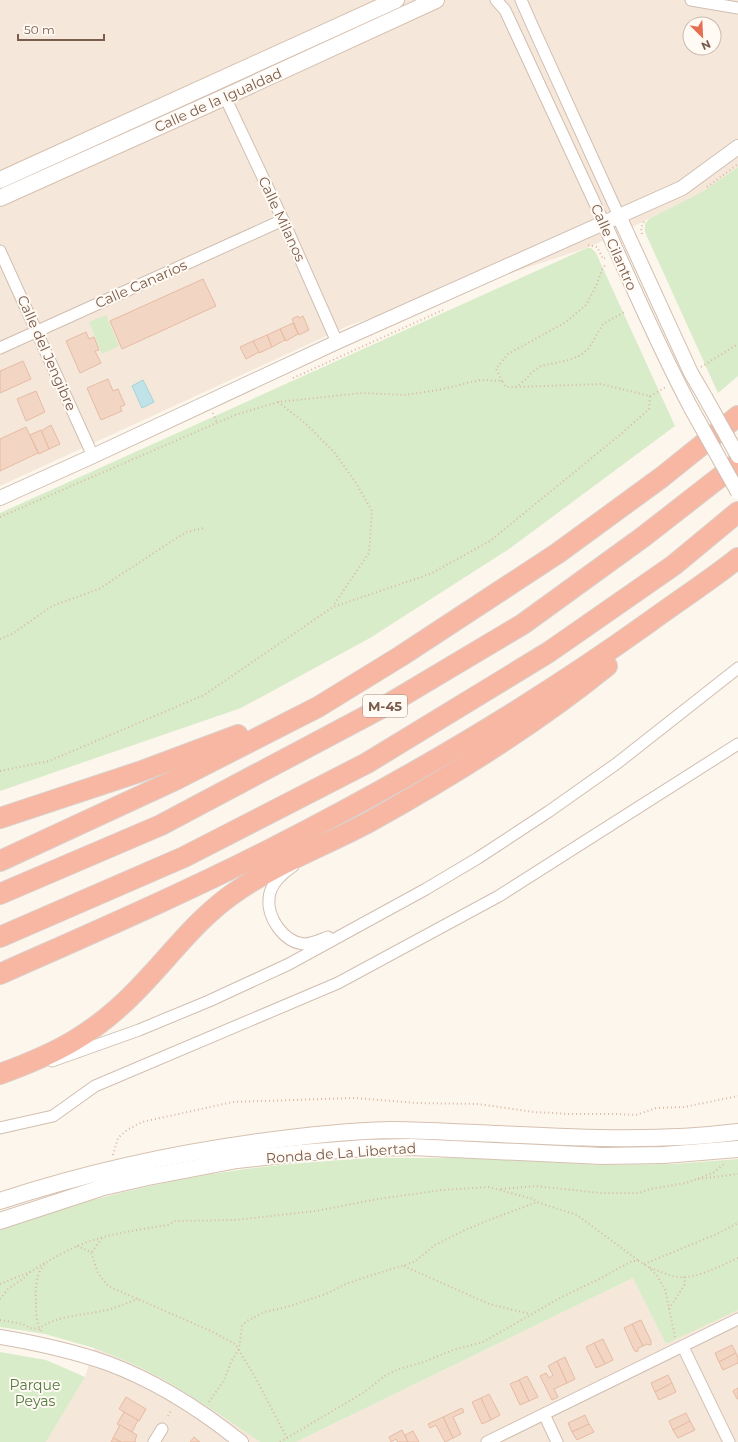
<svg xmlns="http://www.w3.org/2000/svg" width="738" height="1442" font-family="Montserrat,sans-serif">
<rect width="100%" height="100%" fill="#fdf6ec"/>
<g fill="#f5e8da" fill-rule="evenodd">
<path d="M0,0H738V167L705,191L683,203L587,248L350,325L0,486ZM690,24H714V48H690Z"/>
<path d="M633,1278L666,1344L738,1310V1442H296Z"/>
<path d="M94,1348L131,1363L165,1380L216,1412L260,1442H46L85,1377Z"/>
</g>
<g fill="#d8ecc9">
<path d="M738,167V376L718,393L645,232V224L649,219L704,191Z"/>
<path d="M587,248H591L596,253L675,426L509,549L370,638L241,708L0,791V513Z"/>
<path d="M106,315L119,346L102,354L89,322Z"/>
<path d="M369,1158H474L601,1165L674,1164L738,1159V1310L666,1344L633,1278L296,1442H260L216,1412L165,1380L131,1363L94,1348L45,1334L0,1327V1229C77,1202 158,1181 239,1170C282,1164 325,1161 369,1158Z"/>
<path d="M0,1352L46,1360L85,1377L46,1442H0Z"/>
</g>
<path fill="#bfe3e8" stroke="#a5d3da" d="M143,380L154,402L142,408L132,386Z"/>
<g fill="#f3d5c3" stroke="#e6bba3">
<path d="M203,279L216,306L122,349L110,321Z"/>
<path d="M298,316L299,318L303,316L309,330L299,335L292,319Z"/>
<path d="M293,323L298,334L286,341L280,329Z"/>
<path d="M280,329L285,340L272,347L267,335Z"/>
<path d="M86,332L89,339L94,337L99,350L95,351L101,363L80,373L66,341Z"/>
<path d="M267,335L272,347L259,353L253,341Z"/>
<path d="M253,341L259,352L246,359L240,347Z"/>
<path d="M23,361L31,379L0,393V371Z"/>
<path d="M108,379L113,391L118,389L125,405L120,407L122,411L101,420L87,388Z"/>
<path d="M36,391L45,412L26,421L17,399Z"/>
<path d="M51,425L60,444L49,449L41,431Z"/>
<path d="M26,427L38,453L0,471V439Z"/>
<path d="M41,430L49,449L39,454L30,435Z"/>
<path d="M641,1320L651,1341V1345H650L647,1344L643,1346L632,1324Z"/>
<path d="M632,1324L643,1346L638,1348V1351L636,1352L634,1350L624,1328Z"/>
<path d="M603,1339L613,1360L605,1364L594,1343Z"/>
<path d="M594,1343L605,1364L596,1368L586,1347Z"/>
<path d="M732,1345L736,1353L719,1362L715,1353Z"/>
<path d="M736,1353L738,1358V1363L723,1370L719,1362Z"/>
<path d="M565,1357L575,1379L567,1383L557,1361Z"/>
<path d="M557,1361L567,1383L554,1389L558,1397L552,1400L540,1376L546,1373L549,1378L553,1375L548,1366Z"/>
<path d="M668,1375L672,1383L655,1392L651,1383Z"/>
<path d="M527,1376L538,1397L529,1401L519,1380Z"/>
<path d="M519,1380L529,1401L520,1405L510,1384Z"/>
<path d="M672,1383L676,1392L659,1400L655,1392Z"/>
<path d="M738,1388V1399H737L733,1391Z"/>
<path d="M489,1394L500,1415L491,1420L481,1398Z"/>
<path d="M126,1397L146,1409L139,1421L119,1409Z"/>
<path d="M481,1398L491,1420L482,1424L472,1402Z"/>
<path d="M462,1408L464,1412L453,1417L461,1434L453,1438L443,1417Z"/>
<path d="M124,1412L138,1420L132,1432L117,1424Z"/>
<path d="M686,1413L690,1421L673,1430L669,1421Z"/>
<path d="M585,1415L589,1424L572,1432L568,1423Z"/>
<path d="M443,1417L453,1438L445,1442L436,1425L430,1428L428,1424Z"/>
<path d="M690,1421L695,1430L678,1438L673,1430Z"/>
<path d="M589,1424L594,1432L577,1440L572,1432Z"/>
<path d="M120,1425L137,1435L135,1440H136L135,1442H121L113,1438Z"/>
<path d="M402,1430L408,1442H398L396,1439L391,1442L389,1437Z"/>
<path d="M413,1431L419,1442H408L405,1435Z"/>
<path d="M194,1437L200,1442H190Z"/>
<path d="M113,1438L121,1442H111Z"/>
</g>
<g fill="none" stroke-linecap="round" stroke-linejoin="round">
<defs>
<g id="minor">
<path d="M496,0L505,10L604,223"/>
<path d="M521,0L532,25L619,216"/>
<path d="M691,0L738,8"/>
<path d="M225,97L283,220L337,342"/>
<path d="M0,251L93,456"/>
<path d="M0,348L283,220"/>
<path d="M293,866C282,873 270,885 269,898C267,917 283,942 304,944C312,944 320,940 328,937"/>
<path d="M52,1061L139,1030L209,1001L289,964L426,889L478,858L548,812L616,764L738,668"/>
<path d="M0,1128L53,1116L95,1086L338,983L499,896L738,744"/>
<path d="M683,1347L729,1442"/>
<path d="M544,1414L557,1442"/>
<path d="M154,1442L162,1429"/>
<path d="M487,1442L738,1319"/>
</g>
<g id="tertiary">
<path d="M619,216L691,373L705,397"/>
<path d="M604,223C632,285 659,348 691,408"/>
<path d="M0,498L93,456L337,342L682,188L738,147"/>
<path d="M0,1337C36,1343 72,1351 107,1363C156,1381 201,1410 241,1442"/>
</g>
<g id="secondary">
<path d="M0,180L396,0"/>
<path d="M0,198L225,97L436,0"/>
<path d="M0,1201C85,1173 171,1154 259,1142C302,1136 346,1131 390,1130C418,1130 447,1132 476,1133C563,1137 651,1143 738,1132"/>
<path d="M0,1221L104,1187L148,1177L237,1160L301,1153L365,1148L411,1147L602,1156L664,1155L738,1149"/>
</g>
<g id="motorway">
<path d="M0,818L139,772L238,735"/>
<path d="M0,861L175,780L318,707L401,656L558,553L662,477L738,416"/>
<path d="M0,894L161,825L387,705L523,624L643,537L738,463"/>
<path d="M0,937L184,857L367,763L549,652L674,565L738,512"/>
<path d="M0,974C90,934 180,895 267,851C399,784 528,709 648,623C678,601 709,581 738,558"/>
<path d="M0,1074C55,1054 93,1035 135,992C170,957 198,916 240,889C280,862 326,845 369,822C452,776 533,726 607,666"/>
</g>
</defs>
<use href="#minor" stroke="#d1beb0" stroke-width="13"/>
<use href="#tertiary" stroke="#d1beb0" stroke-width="16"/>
<use href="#secondary" stroke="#d6c0b0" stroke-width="18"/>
<use href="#motorway" stroke="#dad1cd" stroke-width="22"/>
<g stroke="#d9b8a5" stroke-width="2" stroke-dasharray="1 3" stroke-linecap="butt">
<path d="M707,187L738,164"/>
<path d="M642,234L641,228L645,219"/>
<path d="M588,245L597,247L603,259L605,258"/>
<path d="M701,367L738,344"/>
<path d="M293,378L443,310"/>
<path d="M502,381L496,369L508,354L566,322L586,305L597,284L603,267L606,265"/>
<path d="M650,396L666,387"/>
<path d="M278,402L305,423L334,452L356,483L372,511L369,553L333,606"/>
<path d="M213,413L217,423"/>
<path d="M0,517L235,415L278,402L362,393L405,395L438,390L480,380L502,381L506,387H516L524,381L531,373L541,366L569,360L581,355L589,348L603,324L626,311"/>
<path d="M0,639L12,634L52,606L99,589L175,539L187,532L204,528"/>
<path d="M0,771L49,761L204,695L333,607L430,574L490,541L621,434L649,409L650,396L601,384L516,387"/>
<path d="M113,1155L118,1138L127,1130L142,1122L233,1102L354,1098L417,1103L478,1104L534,1112L569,1114H616L636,1115L656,1108L684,1107L738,1096"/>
<path d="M698,1179L738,1174"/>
<path d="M501,1189L536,1186L600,1193H639L650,1189L686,1183L713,1173L724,1164"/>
<path d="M77,1246L91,1252L98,1273L108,1286L213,1332L235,1344L254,1375L287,1438"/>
<path d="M92,1252L102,1238"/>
<path d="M644,1264L717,1234L738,1223"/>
<path d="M404,1266L489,1304L530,1314"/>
<path d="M650,1268C658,1270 665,1274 672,1276C695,1281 717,1267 738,1258"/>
<path d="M0,1284L32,1271L46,1262"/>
<path d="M0,1299L8,1289L24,1278L30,1272"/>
<path d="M669,1309L685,1284L684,1277"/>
<path d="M0,1320L23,1324L30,1328L39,1329C53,1316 84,1315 102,1311C114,1309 126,1303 138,1299"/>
<path d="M41,1331C36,1323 36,1311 36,1302C35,1291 36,1275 43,1266C48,1260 56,1257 63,1253C96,1235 131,1231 168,1225L175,1221L236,1220L316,1211L378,1199L442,1190L488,1187L533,1199L537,1202L577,1215L639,1261"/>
<path d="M209,1402L224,1380L231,1362L239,1349L242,1326L247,1321L264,1312L287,1307L326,1294L346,1284L366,1277L414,1262L435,1245L465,1230L489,1220L537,1202"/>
<path d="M168,1416L171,1411"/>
<path d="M280,1442L363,1393L386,1375L399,1369L424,1362L453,1350L483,1342L560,1298L601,1278L632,1261H639L650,1268L657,1276L665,1289L675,1337"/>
</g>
<use href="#minor" stroke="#fff" stroke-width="11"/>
<use href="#tertiary" stroke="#fff" stroke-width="14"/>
<use href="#secondary" stroke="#fff" stroke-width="16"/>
<use href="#motorway" stroke="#f7b7a3" stroke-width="20"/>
<defs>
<g id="tertiary-bridge">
<path d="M705,397L738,456"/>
<path d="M691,408L738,492"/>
</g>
</defs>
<use href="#tertiary-bridge" stroke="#d1beb0" stroke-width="16" stroke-linecap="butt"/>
<use href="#tertiary-bridge" stroke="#fff" stroke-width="14"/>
</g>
<g text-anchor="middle" stroke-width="4" stroke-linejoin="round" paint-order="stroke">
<rect fill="#fffaf3" stroke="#a28b7f" stroke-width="1" x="363" y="695" width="44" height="22" rx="3"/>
<g font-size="13" font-weight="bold" fill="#7a5c4d">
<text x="385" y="711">M-45</text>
</g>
<g font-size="14" fill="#7a5c4d" stroke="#fffaf3">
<text transform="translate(218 100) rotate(-24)" y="5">Calle de la Igualdad</text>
<text transform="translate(282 219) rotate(65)" y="5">Calle Milanos</text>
<text transform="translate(614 247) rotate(66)" y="5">Calle Cilantro</text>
<text transform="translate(141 284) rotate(-24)" y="5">Calle Canarios</text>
<text transform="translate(47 353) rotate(66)" y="5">Calle del Jengibre</text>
<text transform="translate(341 1153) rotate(-4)" y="5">Ronda de La Libertad</text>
</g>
<g font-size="14" fill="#537a41" stroke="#fffaf3">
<text x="35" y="1390">Parque<tspan x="35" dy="16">Peyas</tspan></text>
</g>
</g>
<g transform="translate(702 36) rotate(156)"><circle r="19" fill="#fffaf3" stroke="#cabbb1"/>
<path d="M0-3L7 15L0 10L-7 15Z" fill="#e76f51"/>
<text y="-6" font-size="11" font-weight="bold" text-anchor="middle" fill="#7a5c4d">N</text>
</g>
<path d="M18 34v6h86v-6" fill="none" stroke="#7a5c4d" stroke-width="2"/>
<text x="24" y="34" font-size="12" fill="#7a5c4d" stroke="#fffaf3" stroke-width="3" paint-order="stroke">50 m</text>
</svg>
